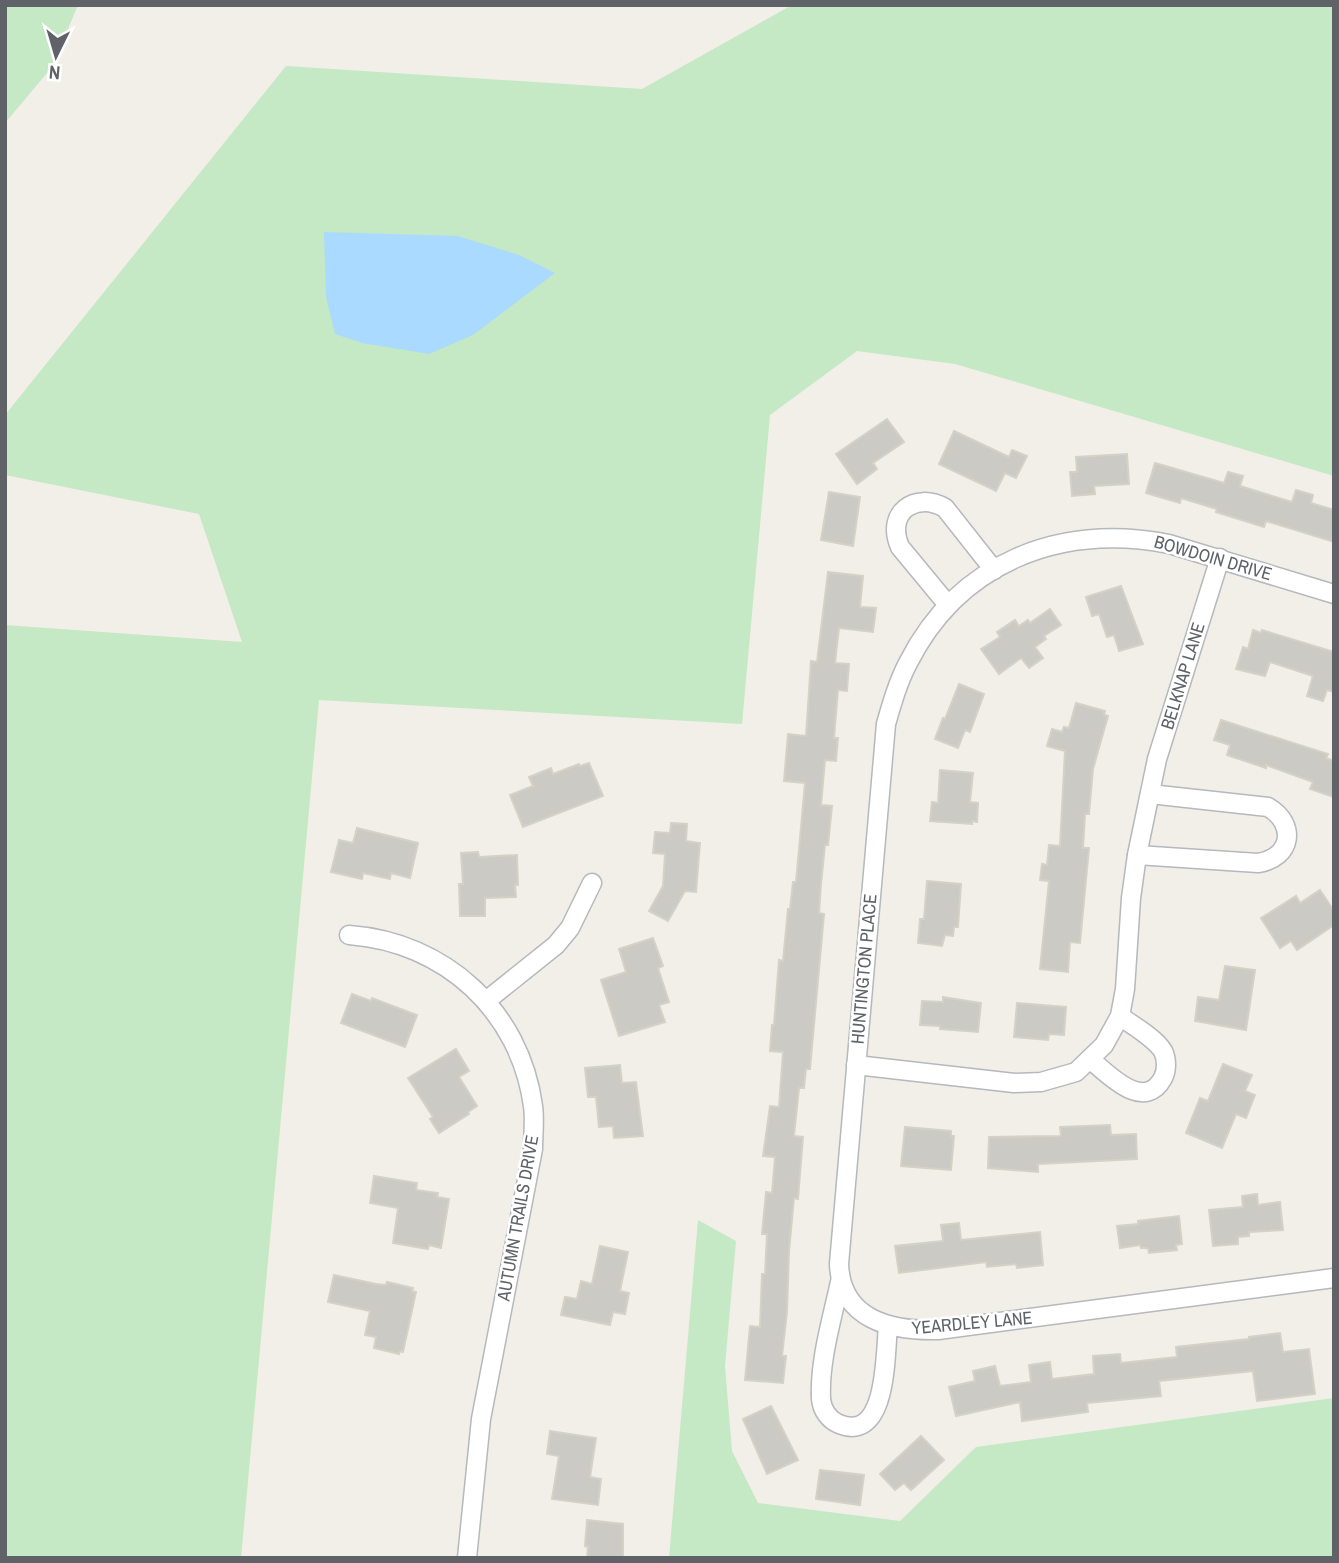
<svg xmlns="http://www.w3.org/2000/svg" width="1339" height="1563" font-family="'Archivo Narrow',sans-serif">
<rect width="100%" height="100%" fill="#f1efe8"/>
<g fill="#c5e8c5">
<path d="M5,5H78L52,67L5,123Z"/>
<path d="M792,5H1334V476L955,364L857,351L770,415L742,724L319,700L241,1558H5V625L242,642L199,514L5,475V415L286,66L642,89Z"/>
<path d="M698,1220L736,1241L725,1366L732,1451L758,1503L900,1521L976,1447L1334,1398V1558H669Z"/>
</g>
<path fill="#aadaff" d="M324,232L458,236L519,255L555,273L473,335L429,354L362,343L335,334L326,297Z"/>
<g fill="#cccac5" stroke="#d6d1c6" stroke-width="2">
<path d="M887,419L904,442L873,463L877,469L857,484L836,454Z"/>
<path d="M954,431L1009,457L1012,450L1027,456L1016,478L1005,473L996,491L939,464Z"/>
<path d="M1127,454L1129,484L1094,486L1095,494L1072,496L1070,472H1077L1076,457Z"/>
<path d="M1155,463L1224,483L1228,472L1243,476L1240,486L1292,502L1296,490L1313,495L1311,503L1334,510V542L1266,521L1264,527L1216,512L1217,509L1181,498L1180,503L1146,493Z"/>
<path d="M829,492L860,497L853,546L821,540Z"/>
<path d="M828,572L863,576L860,607L876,608L873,632L839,628L835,663L849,664L847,691L838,690L834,738H838L836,761L825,760L821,805L832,806L828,845H825L821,884L819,913L824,914L810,1069H806L804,1088H799L794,1136L803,1137L798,1199L794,1198L789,1251L787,1312L782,1356H786L783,1383L745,1380L750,1326L760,1327L762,1274H765L767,1234H762L766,1192L772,1193L775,1157L763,1156L770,1106L779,1107L783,1052L770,1051L772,1025H774L779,960L783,961L788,909H790L793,882H796L805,783L784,781L788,734L806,736L811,661L817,662Z"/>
<path d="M1121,586L1143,644L1119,651L1114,635L1107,637L1099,614L1092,616L1086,597Z"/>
<path d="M1050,609L1061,625L1044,636L1046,639L1035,647L1043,658L1029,668L1021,658L999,674L981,649L1000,637L997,632L1015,620L1019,626L1028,620L1030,623Z"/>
<path d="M1253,630L1261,633L1262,630L1334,652V692L1327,690L1323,701L1307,696L1313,676L1270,662L1265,676L1236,669L1243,647L1248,649Z"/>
<path d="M959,684L984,694L970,732L965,730L958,748L935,739L943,718L945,719Z"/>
<path d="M1076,703L1105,711L1104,715L1108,716L1093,769L1089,814H1085L1083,848H1089L1080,943L1070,942L1068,972L1040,969L1049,881L1040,880L1042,864L1047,865L1049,845L1060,846L1065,751L1047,746L1052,729L1062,732L1064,727L1069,728Z"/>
<path d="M1221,720L1328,754L1326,758L1334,761V797L1310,789L1313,782L1266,765V768L1227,755L1230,745L1214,740Z"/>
<path d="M589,763L603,796L523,827L510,795L533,786L529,777L551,768L553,774L579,764L580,766Z"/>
<path d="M940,770L973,773L970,802L978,803L977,822L972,821V824L930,821L932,802L938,803Z"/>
<path d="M671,823L687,824L686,841L700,843L696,892L685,891L668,921L649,911L663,886L665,854L653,853L655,832L670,833Z"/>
<path d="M357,828L418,843L410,878L391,873L390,879L363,873L362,879L331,872L339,840L353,843Z"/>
<path d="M478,852L479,857L517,855L518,885H515L516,897L485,898V916H460L459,884H463L461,853Z"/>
<path d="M927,881L961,884L958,927H954L953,936L945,935L942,946L918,943L920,919H924Z"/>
<path d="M1320,890L1334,911V925L1297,950L1291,941L1280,948L1261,918L1296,896L1300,903Z"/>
<path d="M653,938L663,966L658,968L669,1002L659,1005L665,1022L619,1036L601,980L626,972L619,949Z"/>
<path d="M1225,966L1255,970L1246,1030L1195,1021L1198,997L1219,1000Z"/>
<path d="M352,994L371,1001L372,998L417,1015L405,1047L341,1023Z"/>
<path d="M943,997L981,1003L978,1032L940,1029V1026L920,1025L922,1001L943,1002Z"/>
<path d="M1017,1003L1066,1007L1064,1035L1049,1034L1048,1040L1014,1037Z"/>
<path d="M456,1049L469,1071L459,1077L477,1106L468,1112L469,1114L439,1133L430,1119L433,1117L408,1078Z"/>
<path d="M1223,1064L1252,1075L1245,1091L1255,1095L1246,1118L1236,1114L1222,1148L1186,1133L1200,1098L1208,1101Z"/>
<path d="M620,1065L622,1083L636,1082L643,1136L614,1138L613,1126L599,1127L596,1097H588L585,1068Z"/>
<path d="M1110,1125L1111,1135L1136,1134L1137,1159L1038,1164V1172L988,1168L989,1137L1061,1136L1060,1127Z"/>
<path d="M905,1127L951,1131V1136H954L951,1170L901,1166Z"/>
<path d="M374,1176L417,1183L416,1190L438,1193L437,1197L449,1199L441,1248L429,1245L428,1249L393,1243L398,1208L370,1203Z"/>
<path d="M1257,1194L1258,1205L1280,1202L1283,1230L1249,1232V1236L1238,1237V1244L1213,1246L1209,1210L1243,1207L1242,1196Z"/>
<path d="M1179,1216L1182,1244L1176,1245L1177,1250L1149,1253L1148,1248H1141L1140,1245L1120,1248L1117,1226L1138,1224V1221Z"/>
<path d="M959,1223L961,1240L1040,1232L1043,1265L1017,1268L1016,1264L987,1267L986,1262L899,1273L895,1246L943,1241L941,1225Z"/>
<path d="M600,1246L628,1252L620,1291L629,1293L625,1314L613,1312L610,1325L561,1315L565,1297L577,1299L581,1281L592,1284Z"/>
<path d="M334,1275L376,1284L386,1285L387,1282L413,1288L412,1291L416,1292L403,1352L400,1351L399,1354L374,1348L376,1337L365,1335L370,1311L328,1302Z"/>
<path d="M1280,1333L1283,1352L1309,1349L1315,1394L1257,1401L1253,1371L1159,1381L1161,1396L1087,1403L1088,1412L1022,1421L1020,1402L956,1416L949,1387L975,1381L973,1371L995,1366L1000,1386L1031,1382L1029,1365L1050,1362L1052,1379L1094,1374L1093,1356L1120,1354L1121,1363L1177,1357L1176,1347L1249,1339V1337Z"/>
<path d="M771,1406L798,1460L767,1474L743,1419Z"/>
<path d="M550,1431L596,1438L590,1477L601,1479L598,1505L552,1499L559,1456L547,1454Z"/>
<path d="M921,1436L944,1460L911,1490L904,1483L895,1490L880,1474Z"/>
<path d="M820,1470L864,1475L860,1505L816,1499Z"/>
<path d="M587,1520L623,1524V1558H587L588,1547L585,1546Z"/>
</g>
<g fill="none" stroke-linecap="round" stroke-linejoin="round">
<defs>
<g id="street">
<path d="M1334,594L1169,544C1060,523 959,562 908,663C898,682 892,703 886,724L839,1264C841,1320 891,1331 938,1330L1334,1278"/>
<path d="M948,605L900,547C885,513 915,491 945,508L994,570"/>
<path d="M1137,855L1258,863C1292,858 1297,824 1268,807L1150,794"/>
<path d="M349,935C445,942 520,1011 533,1106C535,1120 533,1135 533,1149L481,1419L467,1558"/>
<path d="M486,1001L556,945L570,928L592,883"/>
<path d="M1091,1060C1108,1074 1144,1113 1163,1078C1167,1070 1167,1059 1163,1051C1154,1037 1133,1026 1120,1016"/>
<path d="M856,1065L1014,1083L1041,1082L1076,1072L1104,1045L1120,1016L1125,989L1131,898L1137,855L1157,759L1220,558"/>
<path d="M840,1282C832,1319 819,1362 821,1399C822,1410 829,1420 839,1424C888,1444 885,1353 888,1326"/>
</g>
</defs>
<use href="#street" stroke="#b5b8bc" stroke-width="21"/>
<use href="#street" stroke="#fff" stroke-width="18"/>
</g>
<g text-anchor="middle" stroke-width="5" stroke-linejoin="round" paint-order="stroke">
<g font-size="18" fill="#5f6368" stroke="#fff">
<text transform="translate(1213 558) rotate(16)" y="6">BOWDOIN DRIVE</text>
<text transform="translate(1183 676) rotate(-73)" y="6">BELKNAP LANE</text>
<text transform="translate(864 969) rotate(-85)" y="6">HUNTINGTON PLACE</text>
<text transform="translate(518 1218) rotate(-80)" y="6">AUTUMN TRAILS DRIVE</text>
<text transform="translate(972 1323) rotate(-5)" y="6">YEARDLEY LANE</text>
</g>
</g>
<rect width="1339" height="1563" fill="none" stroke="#5f6368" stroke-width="14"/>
<g transform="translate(56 56) rotate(185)" stroke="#ffffff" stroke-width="5" paint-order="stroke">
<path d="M0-5L12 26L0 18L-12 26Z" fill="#5f6368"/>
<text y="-10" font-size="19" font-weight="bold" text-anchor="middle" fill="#5f6368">N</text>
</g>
</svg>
